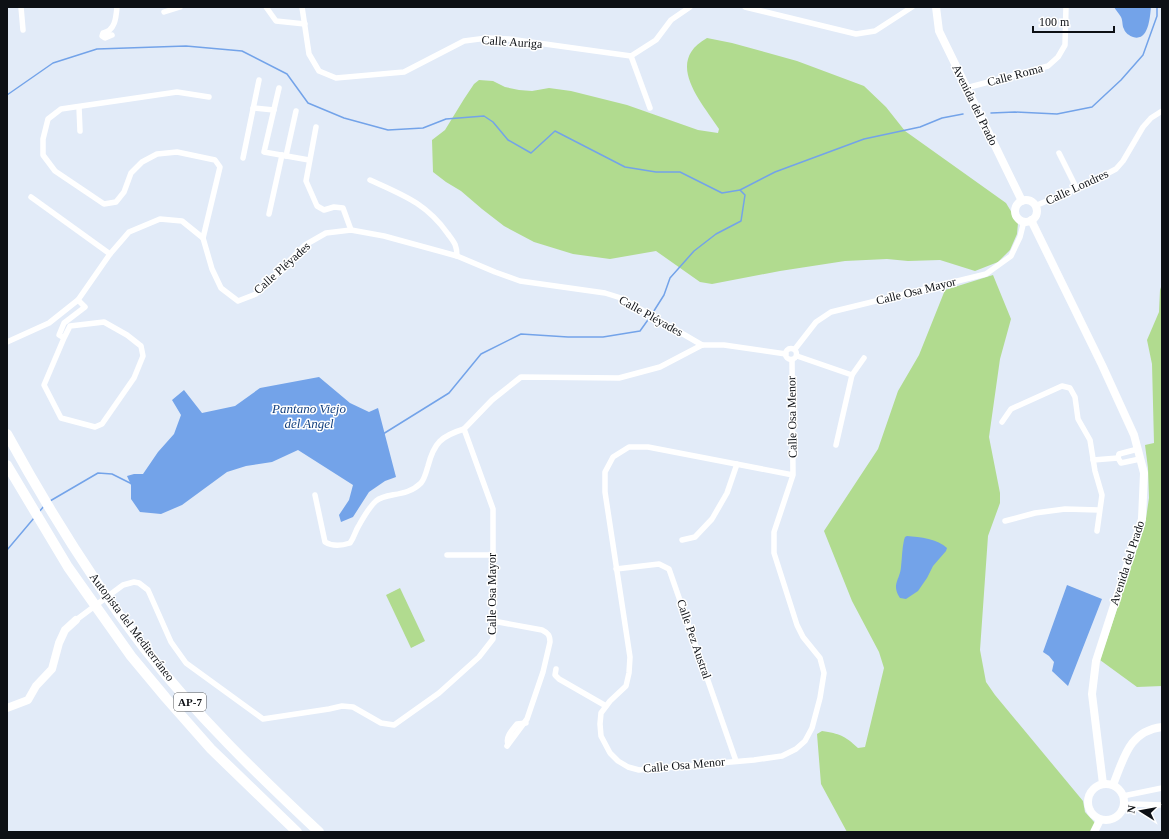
<svg xmlns="http://www.w3.org/2000/svg" width="1169" height="839" font-family="'Times New Roman',serif">
<rect width="100%" height="100%" fill="#e2ebf8"/>
<g fill="#b1db8f">
<path d="M707,38L732,43L797,61L864,86L886,107L905,131L1006,203L1018,223L1017,234L1010,250L998,262L975,271L940,260L908,261L887,259L845,261L780,271L712,284L700,282L656,251L610,259L573,254L534,242L504,226L482,209L461,191L446,182L433,172L432,140L445,130L464,99L474,84L479,80L493,81L505,87L519,90L532,91L549,88L571,91L627,105L698,130L718,133L719,129C701,101 664,62 707,38Z"/>
<path d="M993,275L1011,319L1000,359L989,437L1000,493V503L988,536L980,650L986,682L995,695L1083,801L1085,812L1095,823L1091,832H847L821,784L817,734L822,731C840,734 844,735 858,748L865,747L884,668L879,652L852,601L824,531L878,449L898,391L919,355L945,290Z"/>
<path d="M1162,284V686L1137,687L1100,660L1145,525L1149,498L1148,468L1145,445L1154,443L1152,364L1147,340L1159,312L1160,290Z"/>
<path d="M400,588L425,641L411,648L386,595Z"/>
</g>
<g fill="#73a3e9">
<path d="M1114,7H1151C1150,16 1149,42 1133,37C1130,36 1125,33 1124,29C1122,26 1123,21 1121,17C1119,14 1116,10 1114,7Z"/>
<path d="M319,377L350,403L369,412L378,408L396,477L385,481L369,492L353,517L341,522L339,515L349,500L353,485L298,450L272,462L246,466L227,472L182,505L161,514L140,512L131,499V485L127,476L134,474H143L158,452L174,434L181,415L172,400L184,390L202,413L235,406L260,388Z"/>
<path d="M907,536C920,537 938,539 947,548L946,551L933,566L927,578L918,591L906,599L900,598C891,584 900,580 901,567C902,558 902,549 904,540L905,537Z"/>
<path d="M1067,585L1102,599L1068,686L1052,671L1054,662L1049,656L1043,652Z"/>
</g>
<g fill="none" stroke-linecap="round" stroke-linejoin="round">
<g stroke="#73a3e9" stroke-width="1.5">
<path d="M7,95L53,63L97,49L186,46L242,51L287,74L308,103L344,118L388,130L423,128L446,119L484,116L493,122L508,140L531,153L555,131L625,167L656,172H680L722,193L740,190L775,172L864,139L920,127L942,118L963,114"/>
<path d="M991,113L1015,112L1057,114L1092,107L1121,80L1143,55L1157,16V7"/>
<path d="M652,314L664,295L670,278L694,251L716,234L741,221L745,195L740,190"/>
<path d="M383,434L449,393L481,354L521,334L568,337H603L640,331L650,317"/>
<path d="M50,501L98,473L112,474L132,484"/>
<path d="M39,512L44,506"/>
<path d="M7,550L34,518"/>
</g>
<g stroke="#fff" stroke-width="5.5">
<path d="M21,7L23,30"/>
<path d="M266,7L276,21L305,24"/>
<path d="M302,7L309,54L319,71L336,78L404,72L464,41L487,38L509,39L631,56L656,40L671,20L690,7"/>
<path d="M745,7L856,34L875,31L912,7"/>
<path d="M164,12L180,7"/>
<path d="M112,35L105,38L102,36L103,33C115,31 116,18 117,7"/>
<path d="M631,56L650,108"/>
<path d="M279,88L264,152L309,160"/>
<path d="M966,88L1048,66L1058,57L1065,45L1066,7"/>
<path d="M79,107L80,131"/>
<path d="M253,108L274,110"/>
<path d="M316,127L306,181L317,206L324,210L334,207L343,208L351,230"/>
<path d="M1059,153L1076,187"/>
<path d="M286,156L296,111"/>
<path d="M243,158L259,80"/>
<path d="M370,180C403,195 426,203 448,234C454,242 457,245 457,256"/>
<path d="M31,197L110,254"/>
<path d="M1035,206L1095,180L1116,169L1123,161L1143,127L1151,118L1162,111"/>
<path d="M269,214L282,155"/>
<path d="M203,238L220,167L215,160L177,152L157,154L142,162L131,173L124,192L116,202L104,204L55,171L43,155V139L48,119L61,109L177,92L209,97"/>
<path d="M64,338L70,326L104,322L127,335L141,346L143,356L134,378L102,424L95,427L61,418L44,385L64,338L59,335L64,323L85,307L78,300"/>
<path d="M7,342L49,323L78,300L110,254L129,232L160,219L182,221L203,238L212,269L221,288L238,301L256,294L305,245L326,233L351,230L384,236L457,256L495,272L520,281L605,293L621,298L702,345"/>
<circle cx="791" cy="354" r="5.5"/>
<path d="M795,349L816,322L831,312L986,274L1011,256L1020,237L1024,221"/>
<path d="M797,356L852,375"/>
<path d="M792,360L793,475L774,532V553L797,625L803,637L820,658L824,673L820,698L812,728L805,741L796,749L782,756L754,760L696,765L639,770L628,767L618,761L610,753L601,736L600,724L601,713L610,701L626,686L629,673L630,657L605,492V472L613,457L629,447H648L793,475"/>
<path d="M1002,422L1011,409L1062,386L1070,388L1075,397L1078,419L1090,440L1095,471L1102,495L1097,531"/>
<path d="M836,445L852,375L864,358"/>
<path d="M1138,449L1119,454L1118,458L1121,463L1140,459"/>
<path d="M1093,460L1118,458"/>
<path d="M315,495L325,542C333,547 341,546 350,543C354,538 355,532 358,527C363,518 369,507 376,501C386,492 406,498 421,483C425,478 426,472 428,466C434,443 441,436 464,429"/>
<path d="M1005,521L1035,513L1065,509L1099,510"/>
<path d="M682,540L695,537L712,519L727,493L737,464"/>
<path d="M447,555H492"/>
<path d="M616,569L659,564L669,569L736,761"/>
<path d="M76,620L123,585L134,582L139,583L148,590L171,642L186,663L263,719L329,709L342,706L353,707L381,723L394,725L439,693L479,657L493,639V509L464,429L492,400L521,377L619,378L660,367L702,345H724L786,354"/>
<path d="M493,621L542,630C548,633 550,635 550,642L543,672L527,719L507,746"/>
<path d="M556,669L555,675L559,679L606,706"/>
<path d="M508,744C505,737 513,729 517,724L526,723"/>
<path d="M1123,796L1162,788"/>
<path d="M1124,805L1133,804L1162,805"/>
</g>
<g stroke="#fff" stroke-width="8">
<path d="M936,7L939,31L1022,201"/>
<circle cx="1026" cy="211" r="11"/>
<path d="M1031,220L1102,365L1134,435L1144,473L1142,519L1096,661L1092,694L1103,784"/>
<path d="M7,708L28,700L36,686L52,669L59,643L65,630L76,620"/>
<circle cx="1106" cy="802" r="18"/>
<path d="M1113,785C1124,758 1129,731 1162,727"/>
<path d="M1094,832L1100,820"/>
</g>
<g stroke="#fff" stroke-width="10">
<path d="M7,434C48,509 92,580 144,648C196,715 257,774 319,832"/>
<path d="M7,465L68,567L131,656L166,698L211,749L297,832"/>
</g>
</g>
<g text-anchor="middle" stroke-width="3" stroke-linejoin="round" paint-order="stroke">
<rect fill="#fff" stroke="#56585b" stroke-width="1" x="174" y="693" width="32" height="18" rx="3"/>
<g font-size="11" font-weight="bold" fill="#0d1015">
<text x="190" y="706">AP-7</text>
</g>
<g font-size="12" fill="#0d1015" stroke="#fff">
<text transform="translate(512 42) rotate(4)" y="4">Calle Auriga</text>
<text transform="translate(1015 75) rotate(-15)" y="4">Calle Roma</text>
<text transform="translate(975 105) rotate(64)" y="4">Avenida del Prado</text>
<text transform="translate(1077 187) rotate(-25)" y="4">Calle Londres</text>
<text transform="translate(282 268) rotate(-42)" y="4">Calle Pléyades</text>
<text transform="translate(916 291) rotate(-14)" y="4">Calle Osa Mayor</text>
<text transform="translate(651 316) rotate(29)" y="4">Calle Pléyades</text>
<text transform="translate(792 417) rotate(-91)" y="4">Calle Osa Menor</text>
<text transform="translate(1127 563) rotate(-72)" y="4">Avenida del Prado</text>
<text transform="translate(492 594) rotate(-90)" y="4">Calle Osa Mayor</text>
<text transform="translate(132 627) rotate(53)" y="4">Autopista del Mediterráneo</text>
<text transform="translate(694 639) rotate(71)" y="4">Calle Pez Austral</text>
<text transform="translate(684 765) rotate(-5)" y="4">Calle Osa Menor</text>
</g>
<g font-size="13" font-style="italic" fill="#13407f" stroke="#fff">
<text x="309" y="413">Pantano Viejo<tspan x="309" dy="15">del Angel</tspan></text>
</g>
</g>
<rect width="1169" height="839" fill="none" stroke="#0d1015" stroke-width="16"/>
<g transform="translate(1141 811) rotate(281)" stroke="#ffffff" stroke-width="3" paint-order="stroke">
<path d="M0-3L7 15L0 10L-7 15Z" fill="#0d1015"/>
<text y="-6" font-size="11" font-weight="bold" text-anchor="middle" fill="#0d1015">N</text>
</g>
<path d="M1033 26v6h81v-6" fill="none" stroke="#0d1015" stroke-width="2"/>
<text x="1039" y="26" font-size="12" fill="#0d1015" stroke="#ffffff" stroke-width="3" paint-order="stroke">100 m</text>
</svg>
